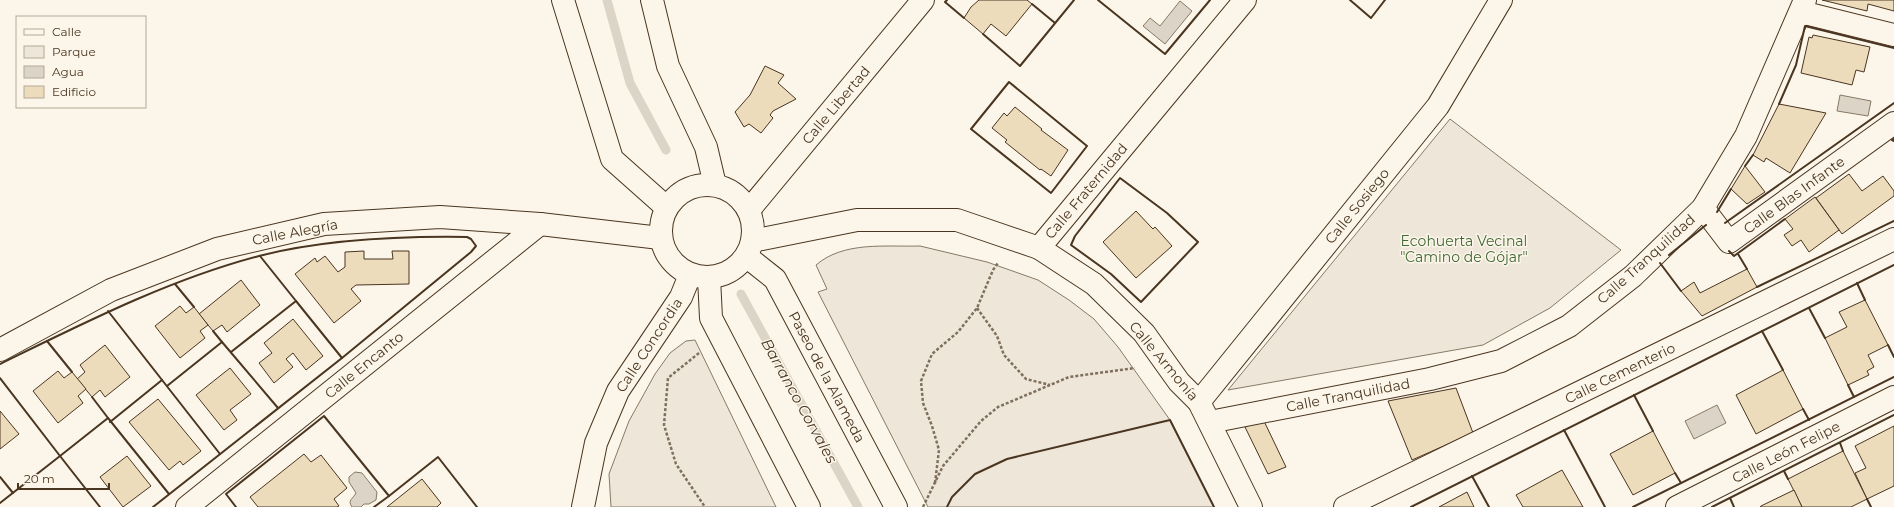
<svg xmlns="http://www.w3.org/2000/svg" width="1894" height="507" font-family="Montserrat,sans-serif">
<rect width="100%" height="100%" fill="#fbf6e9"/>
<g fill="#ede6d9" stroke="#887966">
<path d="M1450,119L1621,250L1550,308L1483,345L1228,390Z"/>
<path d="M920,246L987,262L1038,280L1069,300L1094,319L1118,347L1170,420L1214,507H928L818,292L827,289L816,265C844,241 885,247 920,246Z"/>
<path d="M695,340L776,507H611L609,474L629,421L655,374L670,353L686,341Z"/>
</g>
<g fill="#dcd4c6" stroke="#887966">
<path d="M1180,1L1192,11L1165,44L1143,26L1150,18L1160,26Z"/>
<path d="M1840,95L1871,101L1868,116L1837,111Z"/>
<path d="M1717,405L1726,423L1694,439L1685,421Z"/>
<path d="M355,472L362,473L377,492L376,500L369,504H364L361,507H352C347,500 353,499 356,493L349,482V477Z"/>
</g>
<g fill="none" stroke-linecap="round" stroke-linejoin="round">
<g stroke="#dcd4c6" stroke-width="9">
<path d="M607,0L630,83L666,150"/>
<path d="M741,294L858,507"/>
</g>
</g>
<g fill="#ecdcbc" stroke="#4a3520">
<path d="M979,0H1027L1032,4L1006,36L991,24L983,34L964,18L971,7Z"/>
<path d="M1822,0H1894V11L1868,4L1867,11Z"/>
<path d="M1813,35L1870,47L1864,72L1856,70L1852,85L1801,73L1809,37L1812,38Z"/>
<path d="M765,66L784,75L778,83L796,99L773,111L770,115L773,118L761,133L749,124L744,127L735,112L750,95Z"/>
<path d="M1779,104L1826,113L1790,173L1766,158L1764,162L1753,155Z"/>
<path d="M1015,107L1042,129L1041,130L1068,150L1051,176L1041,169L1040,170L1005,142L1007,140L992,128L1004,113L1007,116Z"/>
<path d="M1745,166L1765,192L1747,204L1731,189Z"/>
<path d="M1849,174L1862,191L1883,176L1894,191V196L1842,234L1816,198Z"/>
<path d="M1815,197L1839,230L1809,252L1801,240L1792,246L1784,235L1793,229L1785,219Z"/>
<path d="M1136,211L1151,227L1153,229L1155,227L1172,246L1136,278L1103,242Z"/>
<path d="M364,251V259H393L392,251H409V284L356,285L351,289L361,301L334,323L295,274L315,258L317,262L325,256L338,272L345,267V252Z"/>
<path d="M1747,269L1757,287L1702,316L1681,291L1694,282L1700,293Z"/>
<path d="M241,280L260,305L227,332L222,325L213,331L199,314Z"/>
<path d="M1865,300L1888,345L1868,355L1874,367L1867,371L1869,375L1848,385L1825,338L1847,327L1839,312Z"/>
<path d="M180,306L186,313L194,307L208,325L200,331L205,338L180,358L155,326Z"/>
<path d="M293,319L323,356L306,370L293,353L286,359L293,367L274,383L259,363L272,353L264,343Z"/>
<path d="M105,345L130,377L105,397L100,390L92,397L77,379L85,372L80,365Z"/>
<path d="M230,368L251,394L230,410L237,420L224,430L196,395Z"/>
<path d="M1783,370L1803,409L1756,434L1736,395Z"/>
<path d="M58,371L64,378L72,372L86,389L78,396L83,403L58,423L33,391Z"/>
<path d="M1456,388L1473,433L1412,460L1388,401Z"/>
<path d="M158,399L201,451L183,465L180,461L169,470L129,422Z"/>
<path d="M0,411L19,434L0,449Z"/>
<path d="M1263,419L1286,467L1268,474L1245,427Z"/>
<path d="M1894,426V486L1867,499L1855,473L1866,468L1855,446Z"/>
<path d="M1653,431L1675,473L1633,495L1610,454Z"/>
<path d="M1843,451L1867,499L1851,507H1802L1788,479Z"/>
<path d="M304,454L311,462L321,455L347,488L334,499L339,506L337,507H258L250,497Z"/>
<path d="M127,456L151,486L123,507L100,477Z"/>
<path d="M1562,470L1583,507H1523L1516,495Z"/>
<path d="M422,479L441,503L437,507H387Z"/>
<path d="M1794,490L1802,507H1760L1761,506Z"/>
<path d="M1467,492L1474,507H1439Z"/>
</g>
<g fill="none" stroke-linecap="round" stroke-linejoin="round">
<defs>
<g id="minor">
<path d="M563,0L612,159L666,207"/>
<path d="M652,0L668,66L706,147L715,185"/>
<path d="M1801,12L1894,35"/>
<circle cx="707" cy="231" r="46"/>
<path d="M1703,208L1729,242L1894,123"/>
<path d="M749,210L923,0"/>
<path d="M752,241L857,220H957L1039,248L1094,284L1144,333L1179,382L1199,402L1251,507"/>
<path d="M1039,248L1245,0"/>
<path d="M746,256L775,279L896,507"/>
<path d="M709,278L711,318L809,507"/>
<path d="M0,350L111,290L217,249L324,224L440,217L540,224L660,238"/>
<path d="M1199,402L1438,106L1501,0"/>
<path d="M1210,422L1430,379L1501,361L1569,326L1633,276L1703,208L1746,136L1805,0"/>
<path d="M187,507L540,224"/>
<path d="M583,507L596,443L618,391L681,297L690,275"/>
<path d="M1345,507L1894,239"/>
<path d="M1677,507L1894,397"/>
</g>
</defs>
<use href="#minor" stroke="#4a3520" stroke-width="24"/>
<g stroke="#7f6f5c" stroke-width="2.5" stroke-dasharray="3 2" stroke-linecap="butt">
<path d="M977,308L997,336L1004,355L1026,379L1050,385"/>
<path d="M699,353L668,378L664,425L676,464L705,507"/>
<path d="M935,483L939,450L932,426L923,403L921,381L932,354L958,332L977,308L993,270L998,263"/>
<path d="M923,507L943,466L981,421L998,407L1069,377L1135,368"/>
</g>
<use href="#minor" stroke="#fbf6e9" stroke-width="22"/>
<g stroke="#4a3520" stroke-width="2">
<path d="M947,0L945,2L964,18"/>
<path d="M1098,0L1165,54L1210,0"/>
<path d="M1350,0L1371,18L1385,0"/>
<path d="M1032,4L1055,23"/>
<path d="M983,34L1020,66L1074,0"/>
<path d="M1009,82L1087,146L1051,193L971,129Z"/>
<path d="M1779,104L1796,65L1805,26L1894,48"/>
<path d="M1894,139L1892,140L1894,141"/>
<path d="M1745,166L1753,155"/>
<path d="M1120,178L1167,213L1198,242L1141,302L1111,274L1071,245L1075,236Z"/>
<path d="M1717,212L1731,189"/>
<path d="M1725,223L1894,103"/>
<path d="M1729,251L1734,256L1785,219"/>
<path d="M1738,254L1747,269"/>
<path d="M1669,255L1706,225"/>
<path d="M1660,263L1681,291"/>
<path d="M1857,283L1865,300"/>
<path d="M175,284L194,307"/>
<path d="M1757,287L1894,221"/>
<path d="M296,301L342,358"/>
<path d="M1809,308L1825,338"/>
<path d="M108,311L220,454"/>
<path d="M213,331L222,342"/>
<path d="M1762,331L1783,370"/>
<path d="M47,341L72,372"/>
<path d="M1888,345L1894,357"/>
<path d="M231,352L296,301L260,256"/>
<path d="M0,364C84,323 168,280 259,256C326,239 398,236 467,237L471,239L476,246L471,252L342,358L153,507"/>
<path d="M0,378L60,456L108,418L169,494"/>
<path d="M1848,385L1854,397"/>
<path d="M167,386L222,342L278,408"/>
<path d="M1634,395L1653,431"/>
<path d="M92,397L108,418"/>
<path d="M1803,409L1809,420"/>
<path d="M110,422L162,380"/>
<path d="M1564,430L1605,507"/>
<path d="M1840,443L1843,451"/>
<path d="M1784,471L1788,479"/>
<path d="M1675,473L1681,483"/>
<path d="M1472,476L1489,507"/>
<path d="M0,477L13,493"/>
<path d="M389,496L438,457L477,507"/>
<path d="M1730,498L1734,507"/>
<path d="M1867,499L1871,507"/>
<path d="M0,503L60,456L100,507"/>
<path d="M236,507L226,494L324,416L389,496L374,507"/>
<path d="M947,507L952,497L975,474L1007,459L1170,420L1214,507"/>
<path d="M1411,507L1894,265"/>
<path d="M1633,507L1894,377"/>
<path d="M1712,507L1894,415"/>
</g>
</g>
<g text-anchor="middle" stroke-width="3" stroke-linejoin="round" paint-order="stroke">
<g font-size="14" fill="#4a3520" stroke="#fbf6e9">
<text transform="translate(836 105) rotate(-50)" y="5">Calle Libertad</text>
<text transform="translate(1086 191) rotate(-50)" y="5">Calle Fraternidad</text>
<text transform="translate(1794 195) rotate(-36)" y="5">Calle Blas Infante</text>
<text transform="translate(1357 206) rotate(-51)" y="5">Calle Sosiego</text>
<text transform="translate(295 232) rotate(-11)" y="5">Calle Alegría</text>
<text transform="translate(1646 259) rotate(-42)" y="5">Calle Tranquilidad</text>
<text transform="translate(649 345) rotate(-57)" y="5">Calle Concordia</text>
<text transform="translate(1164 361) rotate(50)" y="5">Calle Armonía</text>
<text transform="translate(364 365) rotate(-39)" y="5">Calle Encanto</text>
<text transform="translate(1620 373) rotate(-26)" y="5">Calle Cementerio</text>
<text transform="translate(827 377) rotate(62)" y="5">Paseo de la Alameda</text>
<text transform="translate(1348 395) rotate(-11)" y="5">Calle Tranquilidad</text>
<text transform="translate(1786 452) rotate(-27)" y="5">Calle León Felipe</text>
</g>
<g font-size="14" fill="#436837" stroke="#fbf6e9">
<text x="1464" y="246">Ecohuerta Vecinal<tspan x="1464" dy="16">"Camino de Gójar"</tspan></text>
</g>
<g font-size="15" font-style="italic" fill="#4a3520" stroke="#fbf6e9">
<text transform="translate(799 401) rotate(61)" y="5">Barranco Corvales</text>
</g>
</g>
<rect x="16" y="16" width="130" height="92" fill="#fbf6e9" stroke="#b4a999"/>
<rect x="24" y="29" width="20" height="6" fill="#fbf6e9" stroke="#b4a999"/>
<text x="52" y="36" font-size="12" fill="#4a3520">Calle</text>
<rect x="24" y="46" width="20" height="12" fill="#ede6d9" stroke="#b4a999"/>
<text x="52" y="56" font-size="12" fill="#4a3520">Parque</text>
<rect x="24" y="66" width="20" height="12" fill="#dcd4c6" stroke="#b4a999"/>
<text x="52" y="76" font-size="12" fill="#4a3520">Agua</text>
<rect x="24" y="86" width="20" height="12" fill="#ecdcbc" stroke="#b4a999"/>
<text x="52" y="96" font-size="12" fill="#4a3520">Edificio</text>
<path d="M18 483v6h91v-6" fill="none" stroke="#4a3520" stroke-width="2"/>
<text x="24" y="483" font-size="12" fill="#4a3520" stroke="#fbf6e9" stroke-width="3" paint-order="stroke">20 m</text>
</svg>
